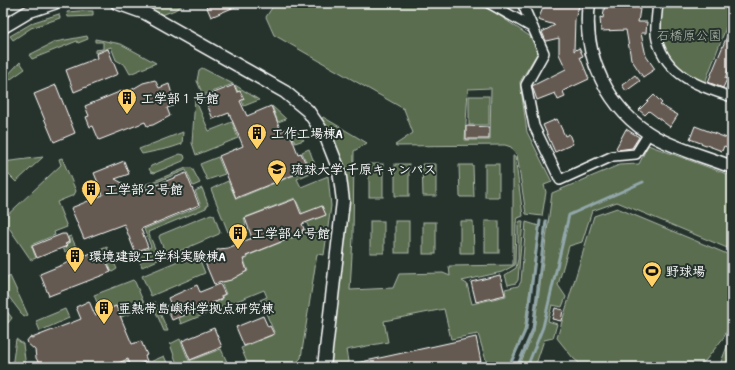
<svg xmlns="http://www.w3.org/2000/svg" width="735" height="370" font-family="'Patrick Hand','Klee One',sans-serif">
<rect width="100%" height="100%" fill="#26332d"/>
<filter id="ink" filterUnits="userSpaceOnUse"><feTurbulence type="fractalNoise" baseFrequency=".025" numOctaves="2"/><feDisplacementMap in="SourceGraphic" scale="8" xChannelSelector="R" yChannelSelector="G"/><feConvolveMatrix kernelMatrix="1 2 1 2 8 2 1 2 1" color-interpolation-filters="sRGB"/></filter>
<g filter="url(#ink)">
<g fill="#5a6d50" stroke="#acb6a8" fill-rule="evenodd">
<path d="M137,3H185L175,10L162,15Z"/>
<path d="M275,3H295L298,6L305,3H475L494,12L531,37L538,52L520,82L527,132L552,182L544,185L546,192L542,216L526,214L517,155L511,147L505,145L397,146L395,145L413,133L404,109L274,35L266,17ZM491,88L490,140H465L468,89Z"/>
<path d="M658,3H732V12L703,88L664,57L656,22Z"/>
<path d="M79,11H93V16L68,17L67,12Z"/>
<path d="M59,14L60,18L31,28L13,40L10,36L34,22Z"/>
<path d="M87,36L88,39L78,43L77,41L32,59L29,55L55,42Z"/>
<path d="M95,39L121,44L156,63L130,74L125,65L116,60L111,47L95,53V50L103,49V42H95Z"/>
<path d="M20,62L25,69L8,81L3,89L4,79Z"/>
<path d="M202,68L233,84L203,95L197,81L199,70Z"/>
<path d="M235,85L259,100L244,106Z"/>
<rect x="469" y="96" width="20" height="29"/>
<path d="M195,99L209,131L232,122L238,138L196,155L192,143Z"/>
<path d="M272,106L286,119L278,122Z"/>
<path d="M323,117L367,143L354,151L353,237L350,290L393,288L399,274L443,273L450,276L449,266L513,265V156H515L523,216L518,218L516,223L515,265L502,272L462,281L467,284L472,304L506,296L505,289L518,286L521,282L526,222L539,226L524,331L508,367H488L478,334L451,339L444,309L384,321L388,342L346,350L349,367H329C332,339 334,312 338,285C348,221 360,177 321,120Z"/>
<path d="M293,126L304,140L295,143L288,128Z"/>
<path d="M183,132L182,144L170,148L142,154L139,149Z"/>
<path d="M648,145L732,176V250L617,202L592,211L582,242L569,246L558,285L566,297L562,307L552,305L548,321L557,324L553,338L544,340L535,367H519L534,331L552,193L619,165L639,164Z"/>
<path d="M309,149L317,170L297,179L301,187L328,176L331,206L324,255L317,254L301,358L297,362H247L241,348L275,334L260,300L267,297L264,290L181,324L179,318L223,299L222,296L226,294L221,282C232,281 238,275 248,271L244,260L248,258L247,256L304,233L303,230L309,228L295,198L244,218L246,225L228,232L211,189L228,181L236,199L309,169L302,152Z"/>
<path d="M180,154L184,155L185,158L183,161L154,173L151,172L149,169L151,166Z"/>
<path d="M43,157L16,182L3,169V162Z"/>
<path d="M218,157L225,174L207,180L200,164Z"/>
<path d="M62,158L76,191L74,195L57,202L67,227L54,232L55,235L31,245L36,258L31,260L3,219L61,165L59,159Z"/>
<rect x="369" y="164" width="14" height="33"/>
<rect x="395" y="164" width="14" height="32"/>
<path d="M422,164H436V196H423Z"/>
<rect x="485" y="164" width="14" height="33"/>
<path d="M459,165H473L474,197H460Z"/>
<path d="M186,168H192L200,183L193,186L186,170L130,193L132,190Z"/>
<path d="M202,188L208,204L206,208L148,232L159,258L158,260L142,267L137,253L151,247L144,229L201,206L195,191Z"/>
<path d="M617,208L732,256V320L724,337L706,360L697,367H584L573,358L557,338L594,216Z"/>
<path d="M211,214L214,215L220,232L219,234L168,256L166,255L159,237L160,235Z"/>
<rect x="370" y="221" width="14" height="32"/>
<rect x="395" y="221" width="14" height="32"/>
<path d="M460,221H473L474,253H460Z"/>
<rect x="485" y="221" width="14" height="32"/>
<path d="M520,221H523L518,280L516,283L508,285L505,275L516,268L518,259V225Z"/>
<rect x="423" y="222" width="13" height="32"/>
<path d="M71,236L76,247L65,252L63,248L67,247L66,244L70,242L68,237Z"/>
<path d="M107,247L117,269L112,272L102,249Z"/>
<path d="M197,253L205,273L151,296L142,276Z"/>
<path d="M10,276L28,315L24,317L3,289V281Z"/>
<path d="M133,280L135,282L146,308L121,317L116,306L101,312L94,295Z"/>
<path d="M155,302L168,331H164L152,303Z"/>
<path d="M3,306L12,318L8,323L3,319Z"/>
<path d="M65,309L69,318L40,331L36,321Z"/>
<path d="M732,334L731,367H719Z"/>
<path d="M16,339L23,344L26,367H12Z"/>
<path d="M180,339L189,361L221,349L227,362L210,367H178L170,344Z"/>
<path d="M164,356L169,367H135L149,361L150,362Z"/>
<path d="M127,360L130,367H110Z"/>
</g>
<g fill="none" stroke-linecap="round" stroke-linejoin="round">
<g stroke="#92a7a9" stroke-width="3">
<path d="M509,367L526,329L540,221"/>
<path d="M517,367L533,329L546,221"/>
<path d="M527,367L543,327L569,215L643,182"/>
</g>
</g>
<g fill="#655a51" stroke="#fff">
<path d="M205,3H244L211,17Z"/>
<path d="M545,3H580L575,19L574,51L579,48L583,56L580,57L589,79L563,91L565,97L558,100L555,93L537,100L532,86L566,69L559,54V38L546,41L542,32L555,25L538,20Z"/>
<path d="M605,3H641L638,22H647L646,33H641L646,56L655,69L643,77L631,59L626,30L601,31L600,17L603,18Z"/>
<path d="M732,24V59L725,78L727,79L723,88L708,82Z"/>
<path d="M108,49L118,74L74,92L66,70L97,58L96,54Z"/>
<path d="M635,75L640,81L626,91L622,85Z"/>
<path d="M155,80L159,88L169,84L175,105L167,108L170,116L153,125L147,126L145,122L99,140L93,126L90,127L86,117L89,116L85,106L124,90L126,93L143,83Z"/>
<path d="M56,85L75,133L54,142L34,94Z"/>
<path d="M234,85L237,92L240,91L244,99L240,101L247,116L271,106L281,131L288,128L298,154L301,153L308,169L236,198L219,156L243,146L229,113L213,119L204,97Z"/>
<path d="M654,95L662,103L660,105L678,115L670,127L649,111L645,115L639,110Z"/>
<path d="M557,119L565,136L569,134L573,144L555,152L543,125Z"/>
<path d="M466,126L489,127V139H466Z"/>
<path d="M695,126L732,140V149L724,146L722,151L690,139Z"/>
<path d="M626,129L639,137L632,148L618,150L616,148Z"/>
<path d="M124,161L129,174L115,179L139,192L186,173L199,205L141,229L148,247L135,252L124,224L84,239L71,208L103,195L94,173Z"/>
<path d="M295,199L301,214L322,206L326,215L302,224L304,229L302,230L303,233L246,256L247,258L243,259L247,271L231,280L214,284L203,258L219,249L228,248L252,238L245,218Z"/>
<path d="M62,234H66L69,242L65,244L67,246L37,258L32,246Z"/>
<path d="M101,249L111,272L49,296L40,274Z"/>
<path d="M500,275L505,295L476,302L471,282Z"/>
<path d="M220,284L225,294L221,296L222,299L172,320L166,306L171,305L168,298L197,285L200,292Z"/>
<path d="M89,301L95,315L116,306L132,344L141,341L147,355L145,356L147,361L133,367H131L128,359L108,367H41L36,358L35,350L26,342L30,337L32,338L81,319L76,307Z"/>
<path d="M555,308L563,310L561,321L552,319Z"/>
<path d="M263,316L268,327L270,326L274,334L244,346L236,327Z"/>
<path d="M214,328L222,347L190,360L182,341Z"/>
<path d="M476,337L482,367H353L352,364Z"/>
</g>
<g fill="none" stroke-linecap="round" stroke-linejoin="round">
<defs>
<g id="street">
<path d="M489,3L533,28"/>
<path d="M522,3L544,53L526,85L534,126L560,180L613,156L636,154L649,133"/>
<path d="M658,3C657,15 654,29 657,40C667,76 700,87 732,97"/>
</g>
<g id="secondary">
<path d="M117,3L145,13L285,92L308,111L326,137L339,170L343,201L324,367"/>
<path d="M589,3C582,56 608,110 655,137C679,150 707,157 732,167"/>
<path d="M3,27L30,11L54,3"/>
</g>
</defs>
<use href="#street" stroke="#fff" stroke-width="12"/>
<use href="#secondary" stroke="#fff" stroke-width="15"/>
<use href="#street" stroke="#26332d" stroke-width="9"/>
<use href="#secondary" stroke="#26332d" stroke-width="12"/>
</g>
</g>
<defs>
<symbol id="building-pin" viewBox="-11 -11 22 30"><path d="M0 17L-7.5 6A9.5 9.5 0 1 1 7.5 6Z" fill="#ffd166" stroke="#26332d"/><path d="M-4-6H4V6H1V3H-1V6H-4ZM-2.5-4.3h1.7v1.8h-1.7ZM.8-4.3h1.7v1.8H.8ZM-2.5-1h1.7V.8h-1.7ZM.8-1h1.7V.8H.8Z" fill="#111"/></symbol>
<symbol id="university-pin" viewBox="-11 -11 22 30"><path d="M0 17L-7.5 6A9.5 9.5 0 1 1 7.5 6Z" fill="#ffd166" stroke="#26332d"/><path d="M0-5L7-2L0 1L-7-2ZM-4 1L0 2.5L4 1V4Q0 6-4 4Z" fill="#111"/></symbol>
<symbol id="stadium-pin" viewBox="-11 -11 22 30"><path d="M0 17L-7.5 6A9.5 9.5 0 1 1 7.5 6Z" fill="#ffd166" stroke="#26332d"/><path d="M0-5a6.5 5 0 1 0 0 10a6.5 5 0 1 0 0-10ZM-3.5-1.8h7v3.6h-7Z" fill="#111"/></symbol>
</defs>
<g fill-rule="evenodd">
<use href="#building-pin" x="116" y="87" width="22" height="30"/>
<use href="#building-pin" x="246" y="122" width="22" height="30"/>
<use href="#university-pin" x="266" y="158" width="22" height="30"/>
<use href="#building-pin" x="80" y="178" width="22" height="30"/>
<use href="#building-pin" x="227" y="222" width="22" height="30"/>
<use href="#building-pin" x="64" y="245" width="22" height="30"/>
<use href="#stadium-pin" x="641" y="260" width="22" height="30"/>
<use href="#building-pin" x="93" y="297" width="22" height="30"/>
</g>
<g text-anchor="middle" stroke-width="4" stroke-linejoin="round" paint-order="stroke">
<g font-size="13" fill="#b5bdb0" stroke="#26332d">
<text x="689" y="40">石橋原公園</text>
</g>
<g font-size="13" font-weight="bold" fill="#fff" stroke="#26332d" text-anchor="start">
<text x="141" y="103">工学部１号館</text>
<text x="271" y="138">工作工場棟A</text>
<text x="291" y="174">琉球大学 千原キャンパス</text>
<text x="105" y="194">工学部２号館</text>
<text x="252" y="238">工学部４号館</text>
<text x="89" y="261">環境建設工学科実験棟A</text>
<text x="666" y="276">野球場</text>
<text x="118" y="313">亜熱帯島嶼科学拠点研究棟</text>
</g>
</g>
<rect width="735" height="370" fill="none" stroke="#26332d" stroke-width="16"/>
<rect x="8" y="8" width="719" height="354" fill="none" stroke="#fff" stroke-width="1.5" filter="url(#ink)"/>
</svg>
